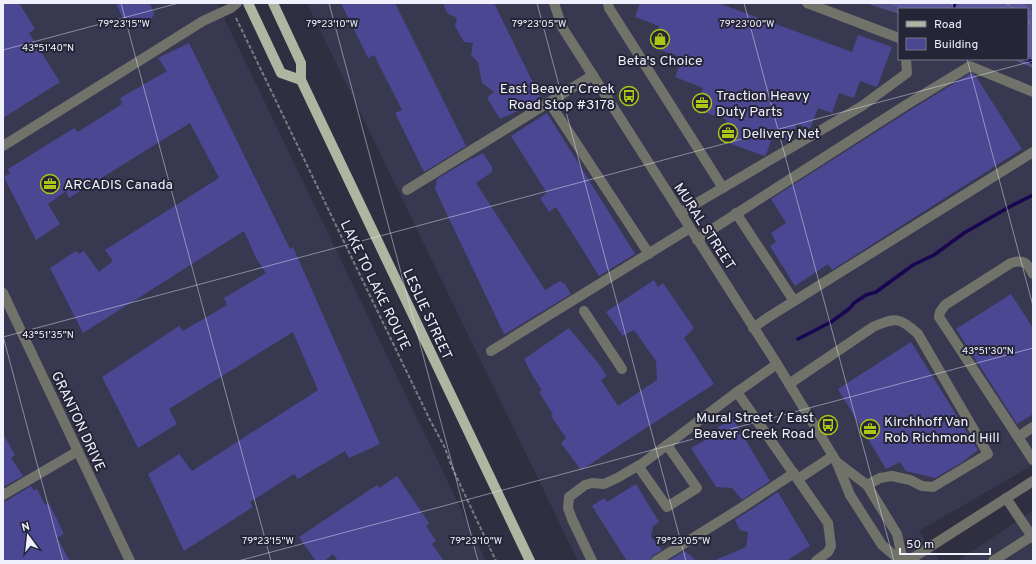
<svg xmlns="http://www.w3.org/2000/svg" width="1036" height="564" font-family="Overpass,sans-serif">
<rect width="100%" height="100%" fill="#2f2f41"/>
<g fill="#383850">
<path d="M3,3H217L486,561H3Z"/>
<path d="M307,3H865L899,14V59H1011L1033,68V465L919,531L939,561H578Z"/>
<path d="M1033,511V561H957Z"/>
</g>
<path fill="#505084" d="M865,3H1033V68L1011,59H1027V9H899V14Z"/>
<path fill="#5b58a5" d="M887,3H1023L1033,13V62L1024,59H1027V9H905Z"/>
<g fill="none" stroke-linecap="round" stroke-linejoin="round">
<g stroke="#190550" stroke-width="3.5">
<path d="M953,9L955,3"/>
<path d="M1024,59L1033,62"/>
<path d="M798,339L831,322L849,309L854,303L866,295L876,292L913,265L934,255L964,233L1011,206L1033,195"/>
</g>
</g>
<g fill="#4c4793">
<path d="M3,3H19L35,29L29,33L60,82L3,118Z"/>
<path d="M116,3H150L154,14L150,22L136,27L123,19Z"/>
<path d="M341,3H395L466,146L424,172L395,113L402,110L374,55L368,58Z"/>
<path d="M443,3H494L541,99L531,105L500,119L487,98L494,92L482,83L478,62L471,55L473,43L464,42L455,26L457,18L447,13Z"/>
<path d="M640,3H718L852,52L858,35L892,47L877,87L860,81L854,98L839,93L832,113L818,108L810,129L797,124L791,140L790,141L773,135L766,155L765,156L720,140L727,120L695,109L703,88L675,77L683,58L652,47L659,26L635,17Z"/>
<path d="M189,43L290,249L293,247L380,444L349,458L345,451L298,479L294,474L250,502L253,507L184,551L148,474L179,454L192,471L318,390L293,332L169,409L177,424L138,448L102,377L179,326L183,331L227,305L224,298L266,273L256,258L244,231L83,333L50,268L76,251L79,254L84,251L99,272L113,261L105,250L219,178L190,123L69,198L66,191L48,204L60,224L36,240L4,177L10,173L8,169L74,128L78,132L122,104L120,98L167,71L158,58Z"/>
<path d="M971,73L975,75L1022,149L832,270L828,264L795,286L770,246L776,242L771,233L786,223L771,199L909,111Z"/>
<path d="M547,113L635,254L599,276L556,207L549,212L540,198L547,193L511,136Z"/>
<path d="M483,153L492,167V172L476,183L545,290L560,281L565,284L571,294L505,334H504L435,189L437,179L472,158V159Z"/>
<path d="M654,280L658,287L663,283L694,328L684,338L714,384L581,470L561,443L566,438L551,416L553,414L539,392L542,390L532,375L524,359L569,328L598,363L607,376L601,380L618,406L657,380L656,361L634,330L623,336L606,312Z"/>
<path d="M1011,294L1033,328V414L1017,424L956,329Z"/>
<path d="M911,342L978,450L961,463L935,478L906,471L900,462L886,469L838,389Z"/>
<path d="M733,419L770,481L742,500L732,488L716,487L691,448L720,432L718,427Z"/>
<path d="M3,434L15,455L11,458L23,476L3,487Z"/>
<path d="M397,476L429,523L426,526L436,541L432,544L444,561H338L333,554L324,561H316L299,537L377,485L379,488Z"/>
<path d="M636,484L659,522L653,526L651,537L662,550L652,556L650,561H627L592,506L604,498L607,502Z"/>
<path d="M31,486L34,491L37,489L45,505L49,503L64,534L57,538L70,561H3V501H6Z"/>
<path d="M778,492L810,546L786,561H713L746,547L748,532L740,530L735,520Z"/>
<path d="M685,551L697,561H668Z"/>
</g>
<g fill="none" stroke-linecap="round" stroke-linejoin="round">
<g stroke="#7a7a89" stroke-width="2" stroke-dasharray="4 2" stroke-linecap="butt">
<path d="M1006,3L1013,9"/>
<path d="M236,18L429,418L445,448L451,465L496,561"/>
<path d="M1027,21L1033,25"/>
</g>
<g stroke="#71736a" stroke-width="10">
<path d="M554,3L562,27L777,364L833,456L837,463L850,495L882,545L901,561"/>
<path d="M608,3L609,8L723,188"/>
<path d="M807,3L899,38"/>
<path d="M549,102L649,254"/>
<path d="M3,146L203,21L231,8L237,3"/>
<path d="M407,190L593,75"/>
<path d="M680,213L862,106L907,73L906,59"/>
<path d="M736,213L794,301"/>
<path d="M697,240L711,230L906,105L970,66L1033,92"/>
<path d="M1033,274C1027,263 1024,259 1011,263L945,305L940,312L939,317L1033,460"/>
<path d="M3,293L130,561"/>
<path d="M584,311L622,369"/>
<path d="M753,328L767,318L1033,152"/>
<path d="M491,351L690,228"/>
<path d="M777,364L737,392L828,523L831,546L828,552L816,561"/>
<path d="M789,384L873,327C895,317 900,317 918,334L988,454L933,487L922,486L910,480L892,476L880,478L867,485"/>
<path d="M1018,437L1033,427"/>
<path d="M838,463L867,485L897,534L903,561"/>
<path d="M638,466L667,507L697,488L667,445"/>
<path d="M798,479L833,456"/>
<path d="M3,495L78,451"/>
<path d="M1006,498L1033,538"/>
<path d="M592,561L572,519L568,508L569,497L585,485L592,483L604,484L617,478L643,463L737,392"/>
<path d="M656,561L741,508L794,473"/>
<path d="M908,561L1033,481"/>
<path d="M993,561L1032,536"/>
</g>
<g stroke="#b0b5a2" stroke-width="10">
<path d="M248,3L281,73L301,80"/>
<path d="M273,3L301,63V80L530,561"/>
</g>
</g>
<path fill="none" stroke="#f0f1fc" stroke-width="1" stroke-opacity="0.45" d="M121,3L271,561M329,3L478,561M537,3L686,561M744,3L894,561M952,3L953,9M3,50L179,3M967,59L1033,306M3,336L63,561M3,337L1033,61M238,561L1033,348"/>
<defs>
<symbol id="shop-ring" viewBox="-11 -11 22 22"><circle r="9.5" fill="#252537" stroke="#acc613" stroke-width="1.5"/><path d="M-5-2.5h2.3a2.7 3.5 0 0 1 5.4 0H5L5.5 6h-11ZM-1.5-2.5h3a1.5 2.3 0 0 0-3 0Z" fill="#acc613"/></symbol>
<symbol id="bus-ring" viewBox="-11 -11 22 22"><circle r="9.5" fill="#252537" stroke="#acc613" stroke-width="1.5"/><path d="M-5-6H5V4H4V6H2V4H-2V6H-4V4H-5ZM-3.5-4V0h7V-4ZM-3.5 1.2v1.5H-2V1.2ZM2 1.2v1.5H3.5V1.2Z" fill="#acc613"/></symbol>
<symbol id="office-ring" viewBox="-11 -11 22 22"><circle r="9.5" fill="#252537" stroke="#acc613" stroke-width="1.5"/><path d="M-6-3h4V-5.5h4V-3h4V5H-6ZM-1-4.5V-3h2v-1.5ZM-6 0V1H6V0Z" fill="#acc613"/></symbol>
</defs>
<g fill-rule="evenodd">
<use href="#shop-ring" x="649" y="28" width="22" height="22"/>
<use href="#bus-ring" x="618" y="85" width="22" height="22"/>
<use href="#office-ring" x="691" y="92" width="22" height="22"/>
<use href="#office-ring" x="717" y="122" width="22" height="22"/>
<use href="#office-ring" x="39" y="173" width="22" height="22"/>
<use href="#bus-ring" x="817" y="414" width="22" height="22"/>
<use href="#office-ring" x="859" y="418" width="22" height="22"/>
</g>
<g text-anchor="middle" stroke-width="4" stroke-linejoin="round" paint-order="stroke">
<g font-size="14" fill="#f0f1fc" stroke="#252537" text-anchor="start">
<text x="660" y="65" text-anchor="middle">Beta's Choice</text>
<text x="615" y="93" text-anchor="end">East Beaver Creek<tspan x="615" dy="16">Road Stop #3178</tspan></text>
<text x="716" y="100">Traction Heavy<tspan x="716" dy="16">Duty Parts</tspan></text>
<text x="742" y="138">Delivery Net</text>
<text x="64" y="189">ARCADIS Canada</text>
<text x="814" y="422" text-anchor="end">Mural Street / East<tspan x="814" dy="16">Beaver Creek Road</tspan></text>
<text x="884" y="426">Kirchhoff Van<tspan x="884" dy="16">Rob Richmond Hill</tspan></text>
</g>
<g font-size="14" fill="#f0f1fc" stroke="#252537">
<text transform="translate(705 226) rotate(57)" y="5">MURAL STREET</text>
<text transform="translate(376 285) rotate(64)" y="5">LAKE TO LAKE ROUTE</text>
<text transform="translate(428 314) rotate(65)" y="5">LESLIE STREET</text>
<text transform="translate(79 421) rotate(65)" y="5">GRANTON DRIVE</text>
</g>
</g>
<g font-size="10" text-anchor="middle" fill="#f0f1fc" stroke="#252537" stroke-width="4" stroke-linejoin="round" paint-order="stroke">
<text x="124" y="27">79°23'15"W</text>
<text x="332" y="27">79°23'10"W</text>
<text x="539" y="27">79°23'05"W</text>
<text x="747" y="27">79°23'00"W</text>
<text x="48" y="51">43°51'40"N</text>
<text x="48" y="338">43°51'35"N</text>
<text x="988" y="354">43°51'30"N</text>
<text x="268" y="544">79°23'15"W</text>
<text x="476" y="544">79°23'10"W</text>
<text x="683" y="544">79°23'05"W</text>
</g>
<rect width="1036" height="564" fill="none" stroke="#f0f1fc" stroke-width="8"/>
<rect x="898" y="8" width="130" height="52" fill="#252537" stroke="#767786"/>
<rect x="906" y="21" width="20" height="6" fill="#b0b5a2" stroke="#767786"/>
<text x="934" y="28" font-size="12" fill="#f0f1fc">Road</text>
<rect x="906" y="38" width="20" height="12" fill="#4c4793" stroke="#767786"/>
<text x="934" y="48" font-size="12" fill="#f0f1fc">Building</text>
<g transform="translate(28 536) rotate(345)" stroke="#252537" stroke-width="3" paint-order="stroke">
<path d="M0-3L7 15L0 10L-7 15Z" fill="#f0f1fc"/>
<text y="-6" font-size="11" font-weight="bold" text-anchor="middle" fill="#f0f1fc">N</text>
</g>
<path d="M900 548v6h90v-6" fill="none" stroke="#f0f1fc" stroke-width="2"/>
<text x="906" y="548" font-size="12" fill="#f0f1fc" stroke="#252537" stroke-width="3" paint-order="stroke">50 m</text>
</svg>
